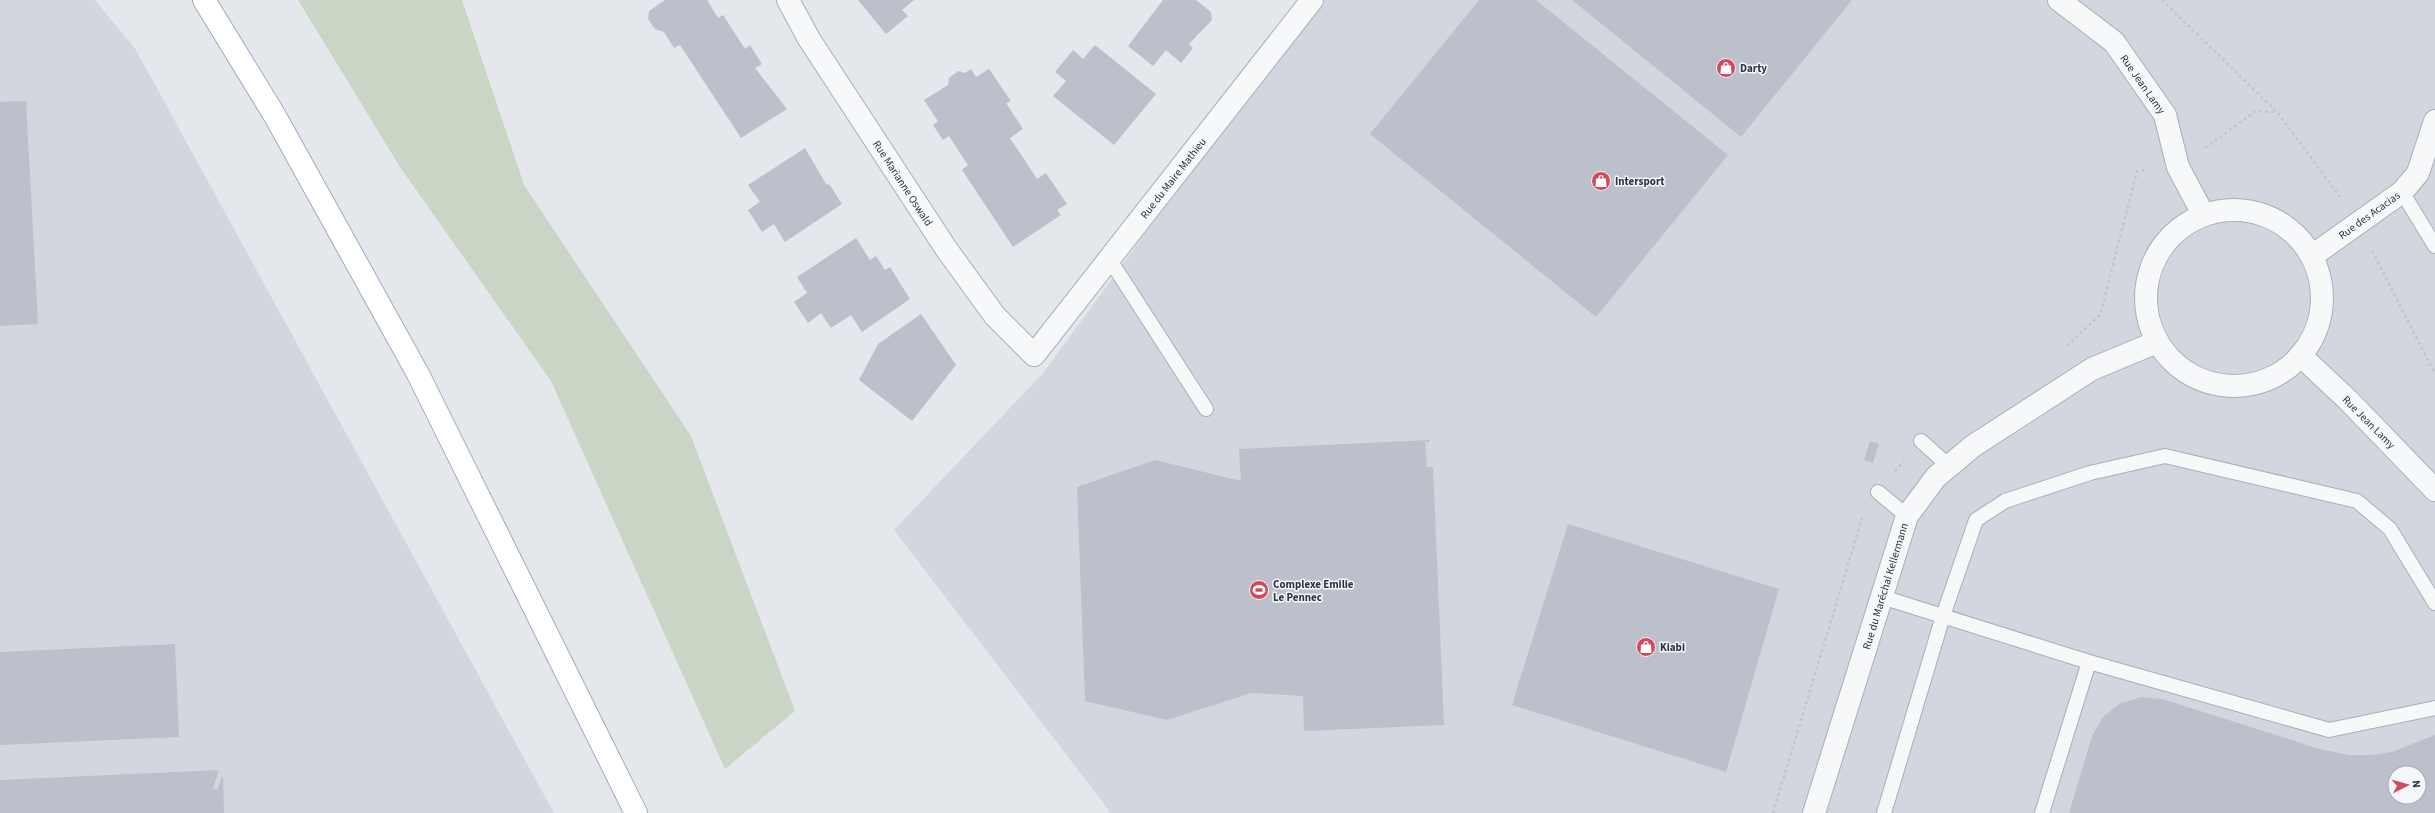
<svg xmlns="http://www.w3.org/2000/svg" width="2435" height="813" font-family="'Source Sans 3',sans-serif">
<rect width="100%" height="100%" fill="#e4e7ec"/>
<g fill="#d2d6de" fill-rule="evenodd">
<path d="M0,0H95L136,50L554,813H0Z"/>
<path d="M1315,0H2435V813H1111L894,530L1044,372ZM2395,773H2419V797H2395Z"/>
</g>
<path fill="#c9d6c5" d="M298,0H462L524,185L691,436L795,711L725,769L551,381L400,167Z"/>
<g fill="#bbc0ca" fill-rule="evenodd">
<path d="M665,0H707L718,18L723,15L745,49L750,45L762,64L755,68L787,109L741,138L680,45L674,48L664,32L655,29L648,19L649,11Z"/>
<path d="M858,0H914L902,10L908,16L886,34Z"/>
<path d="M1163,0H1196L1211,12L1212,20L1189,44L1193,48L1181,63L1166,50L1153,66L1128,46Z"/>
<path d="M1479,0H1536L1728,155L1596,317L1370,134Z"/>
<path d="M1572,0H1852L1741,137Z"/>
<path d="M1095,45L1156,94L1114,145L1053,96L1066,81L1055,72L1073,50L1083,59Z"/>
<path d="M971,69L976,77L989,69L1011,101L1006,103L1023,129L1010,138L1037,179L1046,173L1067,204L1057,210L1061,215L1013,247L962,170L968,165L949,136L943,140L933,125L938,121L924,100L948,85L949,78L958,71L965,73Z"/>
<path d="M26,101L38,324L0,326V102Z"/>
<path d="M805,148L826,184L830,185L842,204L785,242L774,224L762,232L748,210L760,202L748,185Z"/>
<path d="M856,238L870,260L876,256L885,270L890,267L910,299L862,332L851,315L831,328L821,313L808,323L794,302L807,293L797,277Z"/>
<path d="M921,314L956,365L912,421L859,380L878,344Z"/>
<path d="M1429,440L1430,442H1425L1427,467H1433L1444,725L1304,731L1303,696L1251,693L1167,720L1085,701L1077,487L1155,460L1241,481L1239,449Z"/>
<path d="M1870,441L1879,444L1873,463L1864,460Z"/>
<path d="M1568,524L1779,589L1726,772L1512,705Z"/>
<path d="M175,644L179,737L0,745V652Z"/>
<path d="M2141,697L2162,699L2320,749L2349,755H2371L2392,752L2435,735V813H2069L2092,736L2103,717L2119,704ZM2395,773H2419V797H2395Z"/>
<path d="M219,770L213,788L217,790L223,775L224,813H0V780Z"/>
</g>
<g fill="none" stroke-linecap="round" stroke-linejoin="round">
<defs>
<g id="lane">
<path d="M2402,192L2435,246"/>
<path d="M1110,260L1206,409"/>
<path d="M1921,441L1948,465"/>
<path d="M1878,492L1907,516"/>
<path d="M1882,597L2089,662L2042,813"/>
<path d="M2089,662L2329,730L2435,708"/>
<path d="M1884,813L1943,616L1976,520L2005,501L2090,473L2165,456L2357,501L2390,529L2435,603"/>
</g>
<g id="street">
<path d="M788,0L809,39L947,250L995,316L1034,355L1312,0"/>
<path d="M2059,0L2114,42L2165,115L2178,167L2203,214"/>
<circle cx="2234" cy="298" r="88"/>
<path d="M2312,256L2402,192L2418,173L2435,121"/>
<path d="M2301,356L2348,400L2435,490"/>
<path d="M1814,813L1907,516L1936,477L1973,446L2092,369L2157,342"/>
</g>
<path id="primary" d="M204,0L275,116L418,374L636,813"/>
</defs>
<use href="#lane" stroke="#a9aeb7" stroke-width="16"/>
<use href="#street" stroke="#a9aeb7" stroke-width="24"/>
<use href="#primary" stroke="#a3abb8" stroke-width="24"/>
<g stroke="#c2c5cb" stroke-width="2.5" stroke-dasharray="3 3" stroke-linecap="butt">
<path d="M2162,0L2277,112L2340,197"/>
<path d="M2205,148L2256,111L2277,112"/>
<path d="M2372,251L2435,374"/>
<path d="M2067,346L2100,315L2137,171L2146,170"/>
<path d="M1895,471L1904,461"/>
<path d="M1773,813L1863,515"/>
</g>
<use href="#lane" stroke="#f7f8fa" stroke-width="14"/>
<use href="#street" stroke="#f7f8fa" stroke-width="22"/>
<use href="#primary" stroke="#fff" stroke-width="22"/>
</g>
<defs>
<symbol id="shop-disc" viewBox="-11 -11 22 22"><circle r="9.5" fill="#d1495b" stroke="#f4f6f9"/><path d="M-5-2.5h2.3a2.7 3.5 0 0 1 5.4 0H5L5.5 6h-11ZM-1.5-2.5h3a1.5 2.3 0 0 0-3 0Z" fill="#fff"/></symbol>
<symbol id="stadium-disc" viewBox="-11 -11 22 22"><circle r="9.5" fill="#d1495b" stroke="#f4f6f9"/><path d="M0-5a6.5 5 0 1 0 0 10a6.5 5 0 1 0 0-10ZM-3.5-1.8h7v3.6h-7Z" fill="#fff"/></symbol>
</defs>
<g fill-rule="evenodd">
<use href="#shop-disc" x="1715" y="57" width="22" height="22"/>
<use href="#shop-disc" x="1590" y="170" width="22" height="22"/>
<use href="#stadium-disc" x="1248" y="579" width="22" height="22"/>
<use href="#shop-disc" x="1635" y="636" width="22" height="22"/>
</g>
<g text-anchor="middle" stroke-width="3" stroke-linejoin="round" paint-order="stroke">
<g font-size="11" font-weight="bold" fill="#2b3445" stroke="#f4f6f9" text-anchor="start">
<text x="1740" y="72">Darty</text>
<text x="1615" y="185">Intersport</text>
<text x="1273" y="588">Complexe Emilie<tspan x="1273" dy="13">Le Pennec</tspan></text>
<text x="1660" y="651">Kiabi</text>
</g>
<g font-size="11" fill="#2b3445" stroke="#f4f6f9">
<text transform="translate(2143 84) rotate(55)" y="4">Rue Jean Lamy</text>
<text transform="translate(1173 178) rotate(-52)" y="4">Rue du Maire Mathieu</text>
<text transform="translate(903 183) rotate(57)" y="4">Rue Marianne Oswald</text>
<text transform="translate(2369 215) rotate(-36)" y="4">Rue des Acacias</text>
<text transform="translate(2369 422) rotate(45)" y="4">Rue Jean Lamy</text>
<text transform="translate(1885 586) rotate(-73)" y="4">Rue du Maréchal Kellermann</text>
</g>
</g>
<g transform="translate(2407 785) rotate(84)"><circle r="19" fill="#f4f6f9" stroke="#a4a8b1"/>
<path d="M0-3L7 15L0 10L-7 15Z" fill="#d1495b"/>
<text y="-6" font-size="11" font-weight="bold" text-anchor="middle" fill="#2b3445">N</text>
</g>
</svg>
